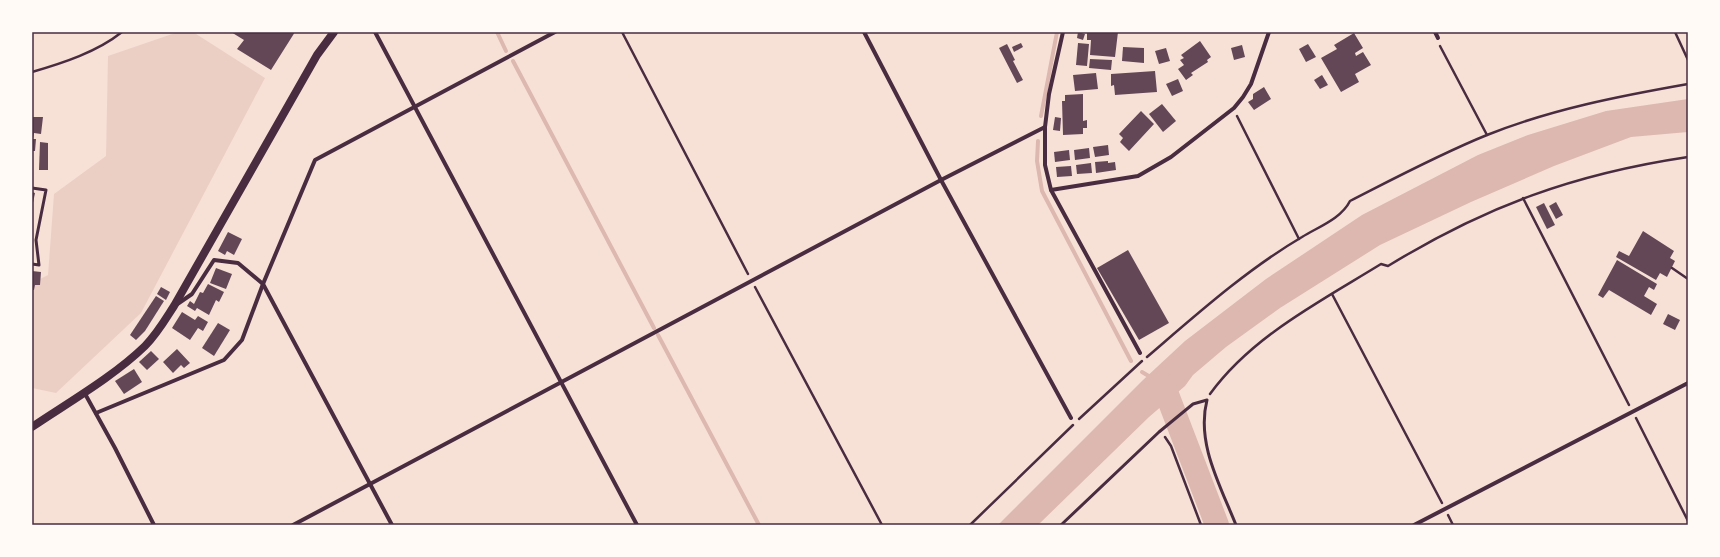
<svg xmlns="http://www.w3.org/2000/svg" width="1720" height="557" font-family="'PT Sans Narrow',sans-serif">
<rect width="100%" height="100%" fill="#f7e1d7"/>
<path fill="#ebcfc5" d="M178,32H193L265,78L141,313L56,393L32,388V283L48,275L54,194L106,156L108,56Z"/>
<path fill="#dcb8b0" d="M1688,99V132L1631,137L1554,166L1471,202L1380,245L1280,308L1226,347L1193,375L1185,386L1149,417L1038,525H998L1143,380L1185,341L1266,279L1362,215L1478,155L1528,135L1606,111Z"/>
<g fill="none" stroke-linecap="round" stroke-linejoin="round">
<g stroke="#dcb8b0" stroke-width="4">
<path d="M497,32L506,51"/>
<path d="M513,61L654,328"/>
<path d="M1041,116L1057,32"/>
<path d="M1038,141L1037,161L1042,191L1131,361"/>
<path d="M658,335L759,525"/>
<path d="M1142,372L1152,378"/>
</g>
<path stroke="#dcb8b0" stroke-width="24" d="M1163,384L1217,525"/>
</g>
<g fill="#644757">
<path d="M231,32H295L271,70L237,49L244,40Z"/>
<path d="M1078,32L1085,34L1083,40L1077,38Z"/>
<path d="M1087,32H1118L1115,57L1090,55L1091,40H1087Z"/>
<path d="M1354,33L1363,48L1355,53L1356,56L1363,52L1371,65L1355,74L1359,82L1341,92L1321,58L1337,49L1334,45Z"/>
<path d="M1200,41L1211,57L1207,60L1208,62L1191,73L1193,75L1186,80L1178,69L1184,65L1180,60L1184,58L1181,55Z"/>
<path d="M1021,43L1023,47L1014,52L1012,47Z"/>
<path d="M1078,43L1089,44L1087,66L1076,65Z"/>
<path d="M1007,44L1015,60L1013,61L1023,80L1017,83L999,48Z"/>
<path d="M1308,44L1316,57L1306,62L1299,49Z"/>
<path d="M1242,45L1245,57L1234,60L1231,48Z"/>
<path d="M1123,47L1144,48V63L1122,61Z"/>
<path d="M1166,48L1170,61L1159,64L1155,51Z"/>
<path d="M1090,59L1112,60L1111,70L1089,68Z"/>
<path d="M1155,71L1157,92L1115,95L1114,85L1111,86V74Z"/>
<path d="M1096,73L1098,89L1075,91L1073,75Z"/>
<path d="M1322,75L1328,85L1320,89L1314,80Z"/>
<path d="M1178,79L1183,91L1172,96L1166,84Z"/>
<path d="M1264,87L1271,99L1254,110L1248,102L1253,99V94Z"/>
<path d="M1083,94V121L1087,120V128H1083V134L1063,135L1062,101H1065V95Z"/>
<path d="M1162,104L1176,121L1163,132L1149,114Z"/>
<path d="M1141,111L1154,124L1129,151L1120,142L1123,138L1119,134Z"/>
<path d="M32,117H43L41,134L34,133L33,139H36L35,151H32Z"/>
<path d="M1055,117L1061,118L1060,131L1053,130Z"/>
<path d="M40,142L48,143V170H39Z"/>
<path d="M1108,145L1109,155L1095,157L1093,147Z"/>
<path d="M1089,148L1090,158L1075,160L1074,150Z"/>
<path d="M1069,150L1070,160L1055,162L1054,152Z"/>
<path d="M1108,161V163L1115,162L1116,170L1096,173L1095,162Z"/>
<path d="M1091,163L1092,173L1077,174L1076,165Z"/>
<path d="M1071,166L1072,176L1057,177L1056,167Z"/>
<path d="M32,192L35,193L33,203H32Z"/>
<path d="M1556,202L1563,215L1556,219L1549,206Z"/>
<path d="M1544,203L1555,225L1547,229L1536,207Z"/>
<path d="M1643,231L1674,251L1670,258L1675,261L1667,277L1660,273L1656,280L1616,257L1619,251L1629,256Z"/>
<path d="M228,232L242,239L234,255L227,251L225,255L218,251Z"/>
<path d="M1128,250L1169,323L1139,340L1097,268Z"/>
<path d="M1617,260L1657,284L1654,290L1649,287L1644,296L1657,304L1651,315L1609,290L1603,298L1598,295Z"/>
<path d="M216,268L232,274L226,289L210,283Z"/>
<path d="M32,271L41,272L40,285H35L34,290H32Z"/>
<path d="M208,284L224,292L219,302L216,300L209,315L197,308L195,311L187,306L190,301L194,304L200,292L203,293Z"/>
<path d="M161,287L170,292L166,300L157,294Z"/>
<path d="M156,296L164,301L145,331L136,340L130,335Z"/>
<path d="M182,312L195,320L198,316L208,322L203,331L198,328L190,340L172,328Z"/>
<path d="M1668,314L1680,320L1675,330L1663,324Z"/>
<path d="M218,323L230,330L214,356L202,348Z"/>
<path d="M177,349L190,363L184,368L181,365L173,373L163,362Z"/>
<path d="M151,351L159,359L147,370L139,362Z"/>
<path d="M134,369L142,382L124,394L115,381Z"/>
</g>
<g fill="none" stroke-linecap="round" stroke-linejoin="round">
<g stroke="#4a2c40" stroke-width="2.5">
<path d="M622,32L748,274"/>
<path d="M1675,32L1688,60"/>
<path d="M1440,46L1487,135"/>
<path d="M32,72C63,63 97,52 122,32"/>
<path d="M1237,116L1299,239"/>
<path d="M1523,198L1629,405"/>
<path d="M1672,268L1688,279"/>
<path d="M755,287L882,525"/>
<path d="M1332,294L1442,503"/>
<path d="M1147,357C1196,315 1246,270 1302,237C1318,227 1341,219 1350,201C1395,178 1440,154 1487,135C1552,109 1620,96 1688,84"/>
<path d="M1210,394C1252,336 1321,301 1381,264L1388,266C1486,206 1574,174 1688,157"/>
<path d="M1636,418L1688,521"/>
<path d="M1079,419L1142,361"/>
<path d="M1165,437L1171,446L1201,525"/>
<path d="M1448,515L1453,525"/>
<path d="M970,525L1073,425"/>
</g>
<g stroke="#4a2c40" stroke-width="3">
<path d="M32,188L46,190L36,240L39,265L32,264"/>
<path d="M1061,525L1159,432L1193,404L1207,400C1196,443 1220,485 1236,525"/>
</g>
<g stroke="#4a2c40" stroke-width="4">
<path d="M375,32L637,525"/>
<path d="M864,32L941,180L1071,418"/>
<path d="M1063,32L1049,94L1045,127V165L1051,190L1140,353"/>
<path d="M1435,32L1438,38"/>
<path d="M1051,190L1138,176L1171,157L1234,108L1243,97L1251,84L1269,32"/>
<path d="M176,305L192,294L214,260L238,263L263,284L392,525"/>
<path d="M84,392L115,448L154,525"/>
<path d="M96,413L224,360L242,340L263,284L315,160L555,32"/>
<path d="M293,525L941,180L1045,127"/>
<path d="M1414,525L1688,383"/>
</g>
<path stroke="#4a2c40" stroke-width="8" d="M32,427C69,402 113,377 145,346C157,334 165,320 174,306L317,55L334,32"/>
</g>
<rect width="1720" height="557" fill="none" stroke="#fffaf5" stroke-width="66"/>
<rect x="33" y="33" width="1654" height="491" fill="none" stroke="#4a2c40" stroke-width="1.5"/>
</svg>
